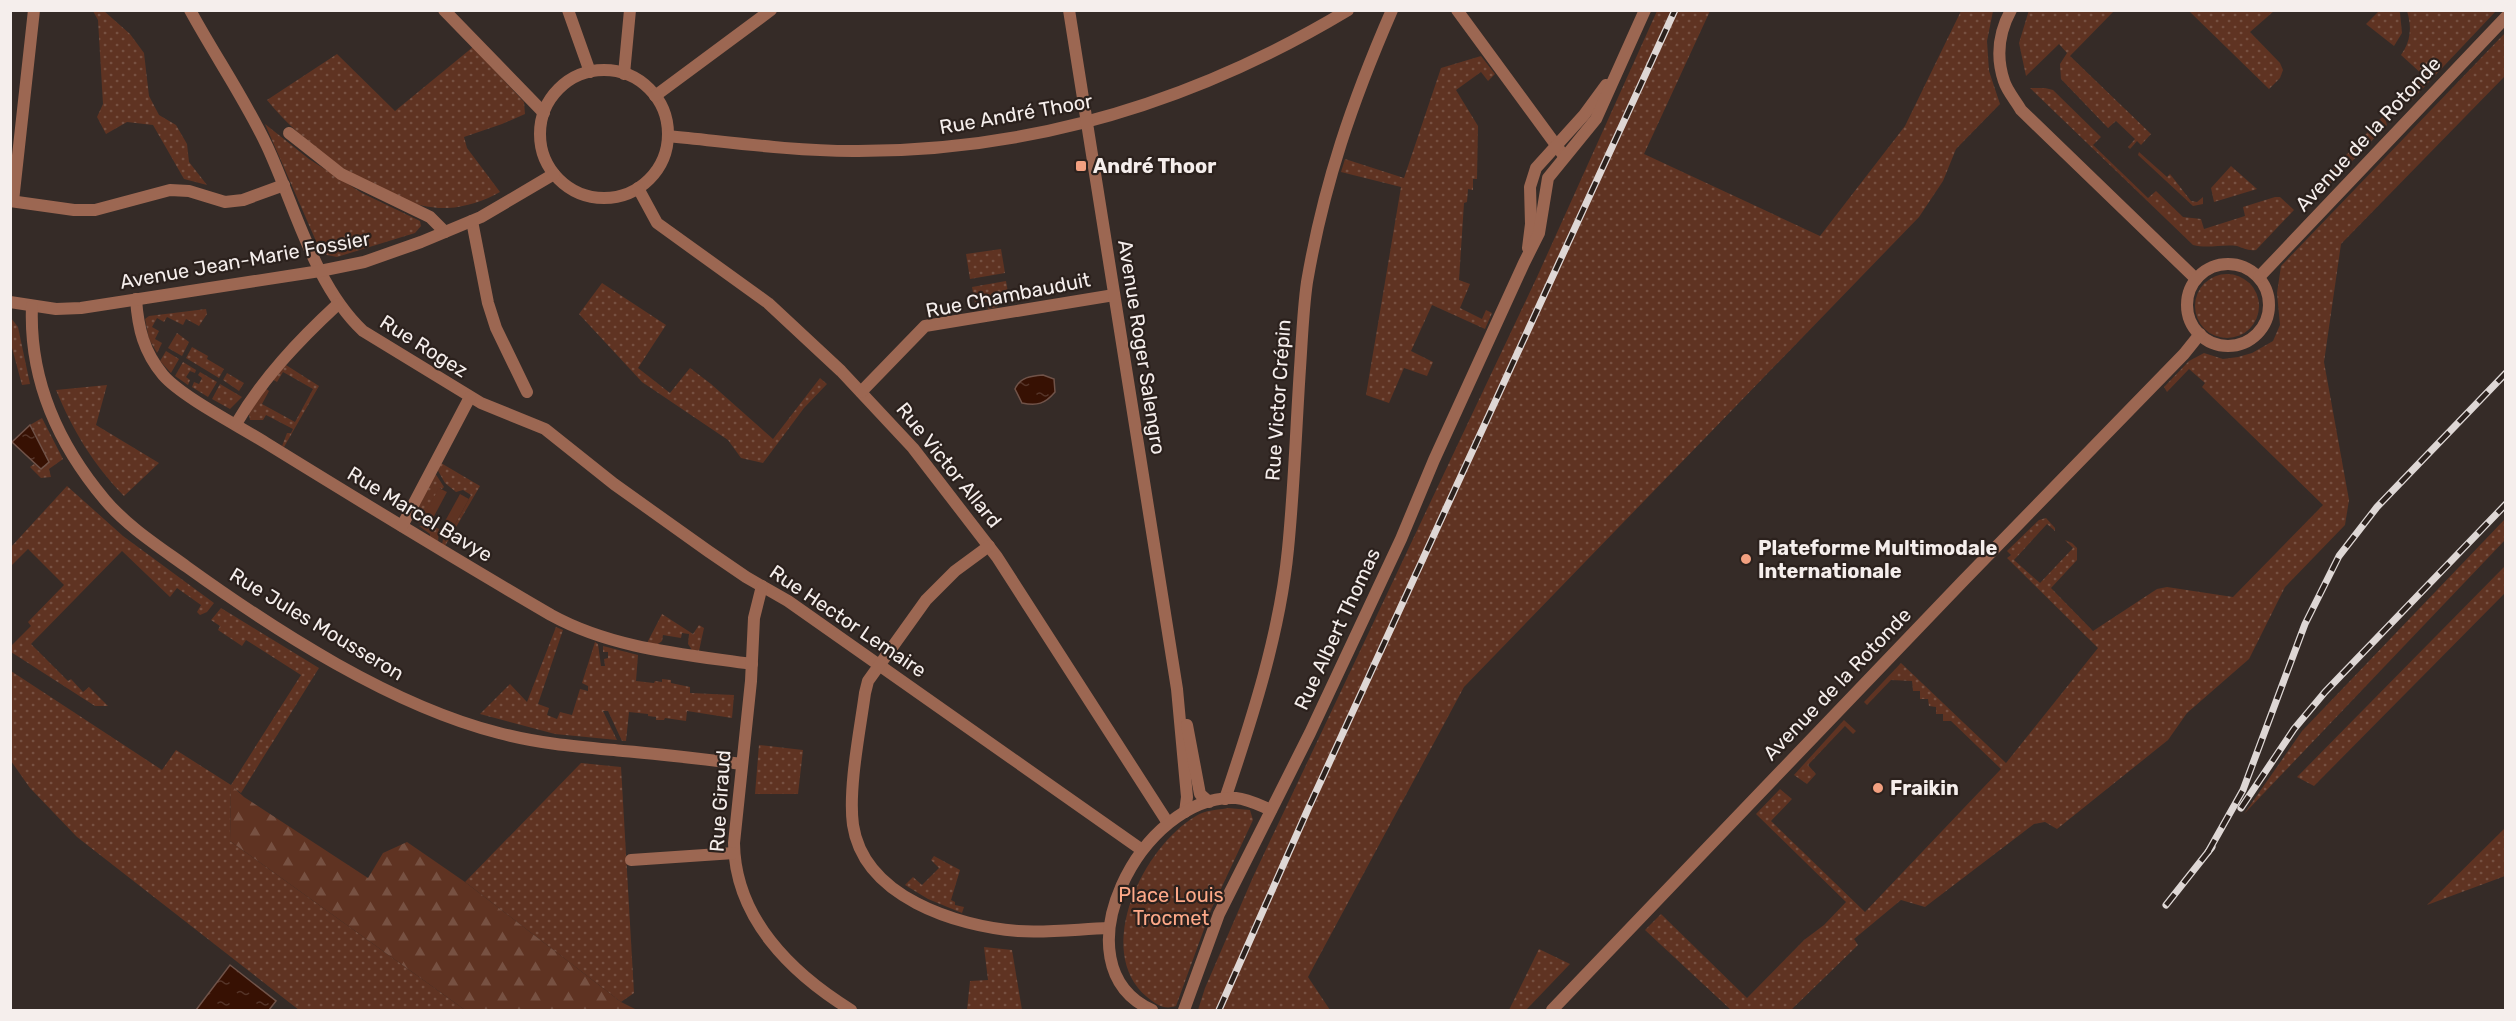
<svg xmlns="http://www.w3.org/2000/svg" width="2516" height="1021" font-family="Rubik,sans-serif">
<defs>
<pattern id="green-dots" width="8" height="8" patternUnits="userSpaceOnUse" patternTransform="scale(1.5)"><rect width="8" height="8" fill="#5f3322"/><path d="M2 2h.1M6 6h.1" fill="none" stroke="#775142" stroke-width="1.8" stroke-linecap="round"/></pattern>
<pattern id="forest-firs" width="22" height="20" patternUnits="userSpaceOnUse" patternTransform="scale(1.5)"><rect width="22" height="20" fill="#5f3322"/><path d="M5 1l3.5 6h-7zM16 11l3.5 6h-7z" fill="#775142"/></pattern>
<pattern id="water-ripples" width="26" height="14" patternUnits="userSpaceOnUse" patternTransform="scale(1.5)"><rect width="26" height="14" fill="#371103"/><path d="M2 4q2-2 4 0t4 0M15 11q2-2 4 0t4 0" fill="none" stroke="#553428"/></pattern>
</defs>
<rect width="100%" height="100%" fill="#352b27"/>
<g fill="url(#green-dots)">
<path d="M2029,10L2114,11L2070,56L2151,134L2141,145L2137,141L2130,149L2128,147L2135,139L2116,121L2108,128L2061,79L2060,64L2067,53L2059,44L2026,76L2019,43Z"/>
<path d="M93,11H104L130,34L144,53L149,96L159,115L176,125L187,144L189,162L207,185L184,179L153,125L127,122L106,134L97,117L103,104L98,20Z"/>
<path d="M1657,11H1710L1644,154L1820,236L1905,126L1961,11H1993L1987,41L1989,71L2000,104L1956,149L1943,181L1919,217L1464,687L1308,977L1330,1010H1198L1205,988L1253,877L1537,277Z"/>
<path d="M2189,11H2274L2250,32L2280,63L2283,70L2280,78L2269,89Z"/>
<path d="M2379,11H2399L2400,13L2402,33L2394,46L2366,24Z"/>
<path d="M2407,11H2496L2409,103L2400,100L2423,75L2401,55C2411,41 2412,27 2407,11Z"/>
<path d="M2505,33V76L2341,244L2324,362L2349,500L2345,525L2285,587L2249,659L2187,713L2168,740L2057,829L2045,822L2034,824L1925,907L1901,900L1854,939L1858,945L1791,1010H1731L1645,930L1661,914L1747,998L1804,940L1824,925L1846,902L1756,814L1780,789L1792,799L1771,821L1865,912L2001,769L1951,721H1943V714H1936V707L1929,706L1928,699H1920V691H1913L1912,681L1891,680L1867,705L1864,702L1901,663L2006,763L2098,648L2007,558L2011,555L2007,551L2039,520L2046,518L2055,528V531L2047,524L2014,560L2040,583L2073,548L2065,540L2072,543L2077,548V560L2051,588L2093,631L2157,589L2167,587L2233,597L2323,505L2202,387L2205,383L2189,369L2167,392L2164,387L2189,361L2204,353L2223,359L2238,357L2252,353L2273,341L2280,325L2277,293L2281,266Z"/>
<path d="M473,47L524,102L525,114L502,124L464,137L467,148L500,192C484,201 466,207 448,208C389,211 302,144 267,100L337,54L395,111Z"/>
<path d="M1481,56L1495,74L1488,81L1481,72L1456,90L1478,126L1477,179H1473V190L1468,189L1467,202L1464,203L1459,280L1470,284L1460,308L1482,319L1486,310L1492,313L1485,329L1432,305L1411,351L1433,362L1427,376L1404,368L1389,403L1366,395L1401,187L1341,172L1345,159L1404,178L1441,68Z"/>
<path d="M2030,88H2045L2053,90L2101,137L2093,145L2148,198L2156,191L2183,217L2201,219L2204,229L2245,216L2243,207L2275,197H2280L2294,210L2256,250C2247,251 2244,248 2237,246C2222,244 2208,249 2193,245Z"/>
<path d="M2384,115L2387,125L2322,192L2313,190Z"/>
<path d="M265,124L309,159L362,193L420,221L421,226L415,233L337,257L327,255L319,248Z"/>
<path d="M2139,152L2167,177L2170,174L2191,201L2197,202L2203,197V204L2193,206L2138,155Z"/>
<path d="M2231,166L2257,189L2214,202L2211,188Z"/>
<path d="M1001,249L1005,273L970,279L966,254Z"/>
<circle cx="2227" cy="306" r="32"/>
<path d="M1006,281L1009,298L997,300L998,307L988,309L987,302L975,303L972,287Z"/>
<path d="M602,283L666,325L638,368L670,393L690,368L711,384L773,439L820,378L827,384L804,408L763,463L741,458L728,440L642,382L579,314Z"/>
<path d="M206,309L207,314L199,326L186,319L183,325L167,317L164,322L157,318L152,327L159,331L155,339L162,343L157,353L149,339L145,319L149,316Z"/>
<path d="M11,318L18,327L30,384L22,385L11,344Z"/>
<path d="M177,333L189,342L182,356L168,348Z"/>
<path d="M192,347L208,356L207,359L224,369L219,378L186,358Z"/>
<path d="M166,351L179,359L171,373L160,361Z"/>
<path d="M183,362L196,370L195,373L190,371L186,377L190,380L188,385L175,376Z"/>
<path d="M286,365L319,386L284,447L282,446L287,433H291L293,429L266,415L263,420H250L249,414L265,388L269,391L262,404L295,422L313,389L283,372L277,382L272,379Z"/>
<path d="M200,372L217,382L208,397L192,387L194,382L199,384L202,378L198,375Z"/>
<path d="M227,373L244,383L239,391L223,380Z"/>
<path d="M220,384L242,397L230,409L212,399Z"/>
<path d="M107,385L96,425L159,463L124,496C93,464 73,431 56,390Z"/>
<path d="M42,418L63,459L49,469L51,477L41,478L30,467L34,464L41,469L48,462L30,425Z"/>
<path d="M441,463L480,486L445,546L442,545L443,539L446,541L471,495L463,490L456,492L445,483L437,469Z"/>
<path d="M435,473L444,487L442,489L440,488L425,515L434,521L418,523L421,510L418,508Z"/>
<path d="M67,486L123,536L214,603L207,612L200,615L197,612L201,605L177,588L170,597L122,551L31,644L68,681L71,679L83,692L89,687L108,706H95L11,652V646L31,626L28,622L64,585L28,549L11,566V547Z"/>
<path d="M2505,519V540L2244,814L2302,731Z"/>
<path d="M436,524L435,527L439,529L438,543L430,538V534L419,526Z"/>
<path d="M2505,566V593L2314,786L2297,777Z"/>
<path d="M221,608L319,668L241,793L231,786L230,841L465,1010H299L77,837L30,788L11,761V671L162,770L176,750L231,785L301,675L246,640L242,646L218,630L220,626L211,620Z"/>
<path d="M662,614L693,634L699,625L704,628L699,651L692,650L688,644L689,634L682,633L681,638L663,635L662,641L657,645L647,643Z"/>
<path d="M556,627L563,630L538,704L549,708L547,715L557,719L560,712L572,715L580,689L588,691V686L582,683L595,642L598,644L601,666H605L604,659L608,658V652H603V646L638,655L636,681L654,683L655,681L662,682V679L671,680V683L690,687V693L734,695L732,718L687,711L686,721L665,718L664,720H656V717L648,716V714L629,712L626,741H622L608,711H603L617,740L555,734L480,714L510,684L527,702Z"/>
<path d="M1844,720L1856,731L1853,734L1845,726L1808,765L1816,774L1807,784L1794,775Z"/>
<path d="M759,745L803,750L798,794H755Z"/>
<path d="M581,763L621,767L634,993L621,1002L465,882Z"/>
<path d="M1228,808L1250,810L1253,820L1211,910L1176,1006C1164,1010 1157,1005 1147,997C1092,950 1144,846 1196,816C1205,810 1218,810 1228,808Z"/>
<path d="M2505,828V876L2427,905Z"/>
<path d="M934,856L960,870L951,900L955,902V905L964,907L962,913L928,899L905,885L913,877L922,885L939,868L931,860Z"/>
<path d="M984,947L1012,950L1022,1010H967L970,981L988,980Z"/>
<path d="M1539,949L1570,964L1526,1010H1509Z"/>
</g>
<path fill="url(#forest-firs)" d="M231,785L244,797L368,878L383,853L407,842L465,882L621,1002L637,1010H465L230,841Z"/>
<g fill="#5f3322">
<path d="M439,488L447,492L432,520L424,515Z"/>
<path d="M460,494L469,499L453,528L444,523Z"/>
</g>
<g fill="url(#water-ripples)" stroke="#705349" stroke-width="1.5">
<path d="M1043,375L1054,379L1055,392C1045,404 1037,406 1022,403L1015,389C1020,377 1031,376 1043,375Z"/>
<path d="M30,425L49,462L41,469L12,442Z"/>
<path d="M230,965L276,1001L269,1010H196Z"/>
</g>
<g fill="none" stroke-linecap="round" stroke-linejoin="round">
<g stroke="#9c6752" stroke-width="12">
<path d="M190,10C215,56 245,99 267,146C295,206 314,285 363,331L481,403L545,429L614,484L708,551L746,577L788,601L1142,850"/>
<path d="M444,10L544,113"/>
<path d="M568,10L590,72"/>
<path d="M1457,10L1564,156"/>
<path d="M2011,10C1999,32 1996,57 2004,81C2007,91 2016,101 2021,110L2196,279"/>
<circle cx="604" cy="134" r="64"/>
<path d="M624,74L630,10"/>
<path d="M655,96L771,10"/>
<path d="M289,133L341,174L430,217L445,232"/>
<path d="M668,136C730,142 791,151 853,151C1032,152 1195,102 1348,10"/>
<path d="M638,188L657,223L768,303L841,371L913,448L997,557L1168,823"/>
<path d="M10,201L74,210H95L170,190L189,191L225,202L243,200L284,185"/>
<path d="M13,201L34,10"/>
<path d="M472,221L488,303L496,328L527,392"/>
<circle cx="2228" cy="305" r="41"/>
<path d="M2259,277L2506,17"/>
<path d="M136,299C138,329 144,352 163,375C182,397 239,426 266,443C360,501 455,559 551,615C613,649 683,654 752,664"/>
<path d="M10,302L56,309L81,308L320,271L364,262L421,242L481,217L554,174"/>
<path d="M32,306C29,379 58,444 105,500C128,527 158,546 187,567C276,631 392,706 499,733C540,744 581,747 623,751C662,754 702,759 742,764"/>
<path d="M861,392L925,326L1114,295"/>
<path d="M236,424C263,378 298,341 338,304"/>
<path d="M402,526L470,397"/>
<path d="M989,546L955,571L926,600L868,681L865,693C860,730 848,789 853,825C864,897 956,926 1018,931C1048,933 1079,929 1109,928"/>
<path d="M762,586L754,618L751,681L734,843C735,918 791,973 851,1010"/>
<path d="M1225,799C1252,719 1280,633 1288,549C1294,489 1296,428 1300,368C1302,339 1303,310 1307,282C1324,183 1352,102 1392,10"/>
<path d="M631,860L734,853"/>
<path d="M1552,1010L1963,581L2184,354L2200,334"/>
</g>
<g stroke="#9c6752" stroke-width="12">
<path d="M1069,10L1177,689L1187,797L1185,812"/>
<path d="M1528,248L1531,224L1530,187L1536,168L1584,115L1606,85"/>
<path d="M1187,725L1200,794L1209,802"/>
<path d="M1152,1010C1054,966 1141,793 1236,798C1248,799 1259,805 1271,810"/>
<path d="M1184,1010L1219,914L1310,733L1401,539L1434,460L1524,263L1539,233L1548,178L1596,119L1645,10"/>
</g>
<defs>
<g id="rail">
<path d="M2241,808L2294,729L2325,692L2506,504"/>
<path d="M2208,852L2243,790L2305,624L2339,556L2377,507L2506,373"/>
<path d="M2166,905L2212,847"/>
<path d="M1219,1010L1308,809L1675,10"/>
</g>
</defs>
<use href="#rail" stroke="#ded7d5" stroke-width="7"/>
<use href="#rail" stroke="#2b211d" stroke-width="4.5" stroke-dasharray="14" stroke-linecap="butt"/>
</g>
<g fill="#f2a080" stroke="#2b211d" stroke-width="2">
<rect x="1075" y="160" width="12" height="12" rx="3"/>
<circle cx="1746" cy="559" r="6"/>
<circle cx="1878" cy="788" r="6"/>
</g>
<g text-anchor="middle" stroke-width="4.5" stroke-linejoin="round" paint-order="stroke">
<g font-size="20" fill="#f5eeec" stroke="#2b211d">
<text transform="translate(1016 114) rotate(-10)" y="7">Rue André Thoor</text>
<text transform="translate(2368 134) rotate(-47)" y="7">Avenue de la Rotonde</text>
<text transform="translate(245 260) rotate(-10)" y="7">Avenue Jean-Marie Fossier</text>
<text transform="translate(1008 295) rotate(-11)" y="7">Rue Chambauduit</text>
<text transform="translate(424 346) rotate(32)" y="7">Rue Rogez</text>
<text transform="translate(1142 347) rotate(81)" y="7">Avenue Roger Salengro</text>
<text transform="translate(1278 400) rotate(-86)" y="7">Rue Victor Crépin</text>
<text transform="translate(949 465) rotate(51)" y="7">Rue Victor Allard</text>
<text transform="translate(420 514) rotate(31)" y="7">Rue Marcel Bavye</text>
<text transform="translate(848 621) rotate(34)" y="7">Rue Hector Lemaire</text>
<text transform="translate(317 624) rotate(31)" y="7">Rue Jules Mousseron</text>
<text transform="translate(1337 629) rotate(-65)" y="7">Rue Albert Thomas</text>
<text transform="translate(1837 684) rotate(-46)" y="7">Avenue de la Rotonde</text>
<text transform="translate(720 801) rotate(-86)" y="7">Rue Giraud</text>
</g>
<g font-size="20" font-weight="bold" fill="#f5eeec" stroke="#2b211d" text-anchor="start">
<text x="1093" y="173">André Thoor</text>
<text x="1758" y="555">Plateforme Multimodale<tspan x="1758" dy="23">Internationale</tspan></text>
<text x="1890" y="795">Fraikin</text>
</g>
<g font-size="20" fill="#fea988" stroke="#2b211d">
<text x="1171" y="902">Place Louis<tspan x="1171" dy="23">Trocmet</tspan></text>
</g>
</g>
<rect width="2516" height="1021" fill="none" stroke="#f5eeec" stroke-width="24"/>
</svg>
